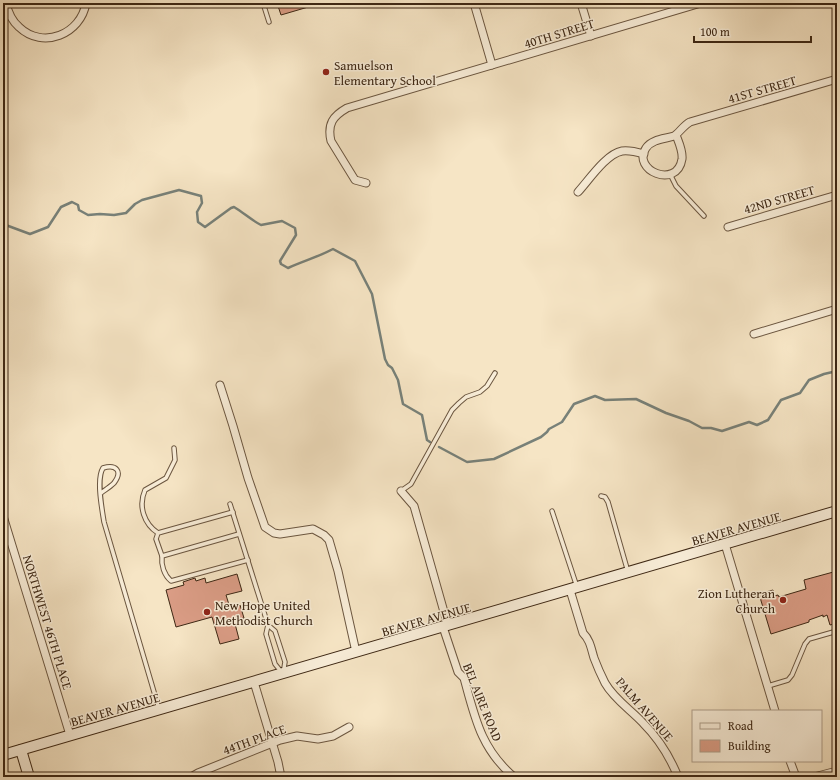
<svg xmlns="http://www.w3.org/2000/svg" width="840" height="780" font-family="'Gentium Book Plus',serif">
<rect width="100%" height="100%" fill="#f6e5c5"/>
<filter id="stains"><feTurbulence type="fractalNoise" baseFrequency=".005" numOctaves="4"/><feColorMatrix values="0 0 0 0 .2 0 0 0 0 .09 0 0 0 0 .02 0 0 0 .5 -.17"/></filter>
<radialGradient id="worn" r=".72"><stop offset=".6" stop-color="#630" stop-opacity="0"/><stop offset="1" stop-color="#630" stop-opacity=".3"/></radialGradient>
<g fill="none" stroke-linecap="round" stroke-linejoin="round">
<g stroke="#788179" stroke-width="2.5">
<path d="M3,224L30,234L48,227L61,207L72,202L78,205L79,210L88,215L100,214L114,215L126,213L135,204L142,200L179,190L201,196L202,203L197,212L198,222L205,227L231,208L234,207C244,213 251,220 261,225L282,221L295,228L296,235L280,261L281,264L288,268C303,261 318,257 333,249L355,261L372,294L385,359L388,365L392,368L398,380L403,404L422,415L427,440L430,442"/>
<path d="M439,447L467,462L494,459L541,437L547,432L549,429L562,422L574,404L595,396L605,400L636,399L666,413L689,421L702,428H711L722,431L749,422L757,425L768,420L781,400L800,393L809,380L824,374L837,371"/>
</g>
</g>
<g fill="#db9d86" stroke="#3d2714">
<path d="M277,3H315V5L281,15Z"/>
<path d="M837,571V623L830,625L827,615L823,617V615L809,620V622L771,634L759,594L773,590L774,596L778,595L779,597L806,589L804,580Z"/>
<path d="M237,574L242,591L226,595L230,608L240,605L244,618L234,620L239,639L220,644L212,617L176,627L166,590L184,585L183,582L195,578L196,581L205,578L206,583Z"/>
</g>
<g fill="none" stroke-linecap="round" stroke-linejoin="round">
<defs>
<g id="lane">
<path d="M263,3L269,22"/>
<path d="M670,174L676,186L704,216"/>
<path d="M401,491L411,484L452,410L459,403L466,397L480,392L487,386L495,373"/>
<path d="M101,493C105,490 110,487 114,483C123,471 116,464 103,468C96,479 102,509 104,522L159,709"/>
<path d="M601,496L605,497L608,502L628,572"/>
<path d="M230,504L268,625"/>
<path d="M552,511L577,587"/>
<path d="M158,533C144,524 138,506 145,490L166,478L175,460L174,448"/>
<path d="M239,534L162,556C161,565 164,575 171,581L248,560"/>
<path d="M162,556L156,539L158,533L233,512"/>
<path d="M268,625L275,631L285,662L283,674L275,664L266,634Z"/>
<path d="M768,686L788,680L792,675L805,644L809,639L837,631"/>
</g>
<g id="street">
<path d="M6,3C8,12 12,21 19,27C43,50 81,34 86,3"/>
<path d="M474,3L492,65"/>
<path d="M581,3L591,36"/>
<path d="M676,135C679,143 683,151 682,159C677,190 631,170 646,148C652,139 665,139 674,136C678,134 684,125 690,122L837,79"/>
<path d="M366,183L355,180L331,141C327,124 333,116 347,108L701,3"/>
<path d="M578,192C589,180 606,154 622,151C629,150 637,152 644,154"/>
<path d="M728,227L837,195"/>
<path d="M754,334L837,309"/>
<path d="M220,385L233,426L248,478L265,527L274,533L280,534L313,529L324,535L329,540L338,571L356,652"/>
<path d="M401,491L414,506L448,626"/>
<path d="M3,516L70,735"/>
<path d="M725,544L775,711"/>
<path d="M570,590L583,633C590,640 591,648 594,658C597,666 601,675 605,683C614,699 631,710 643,723C659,739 670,757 678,777"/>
<path d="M443,627L458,672L464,678C475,718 481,749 514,777"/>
<path d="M254,682L278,762L281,777"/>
<path d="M790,761L796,777"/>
<path d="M191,777L198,773L280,740L297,736L318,739L333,736L349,727"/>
<path d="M814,777L837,771"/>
</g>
<g id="secondary">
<path d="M21,750L29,777"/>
<path d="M3,755L837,511"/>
</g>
</defs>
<use href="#lane" stroke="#6b5640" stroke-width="5.5"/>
<use href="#street" stroke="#6b5640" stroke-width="9"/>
<use href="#secondary" stroke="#3d2714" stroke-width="12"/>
<use href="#lane" stroke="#f9eed9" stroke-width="3.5"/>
<use href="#street" stroke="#f9eed9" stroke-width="7"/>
<use href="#secondary" stroke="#f9eed9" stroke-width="10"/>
</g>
<g fill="#8f2418" stroke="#f9eed9" stroke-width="1.5">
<circle cx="326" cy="72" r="4"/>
<circle cx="783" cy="600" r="4"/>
<circle cx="207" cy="612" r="4"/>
</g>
<g text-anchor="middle" stroke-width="3" stroke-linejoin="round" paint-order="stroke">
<g font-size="13" fill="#3d2714" stroke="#f9eed9">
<text transform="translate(559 33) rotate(-17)" y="5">40TH STREET</text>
<text transform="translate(762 89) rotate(-16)" y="5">41ST STREET</text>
<text transform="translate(779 199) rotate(-16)" y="5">42ND STREET</text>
<text transform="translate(736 528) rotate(-16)" y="5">BEAVER AVENUE</text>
<text transform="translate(426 619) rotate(-16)" y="5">BEAVER AVENUE</text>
<text transform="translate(48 622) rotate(73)" y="5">NORTHWEST 46TH PLACE</text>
<text transform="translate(483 702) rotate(68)" y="5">BEL AIRE ROAD</text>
<text transform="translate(115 709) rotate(-16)" y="5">BEAVER AVENUE</text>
<text transform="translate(645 709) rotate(49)" y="5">PALM AVENUE</text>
<text transform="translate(254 739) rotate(-20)" y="5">44TH PLACE</text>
</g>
<g font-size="13" fill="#3d2714" stroke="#f9eed9" text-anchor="start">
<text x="334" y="70">Samuelson<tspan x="334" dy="15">Elementary School</tspan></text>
<text x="775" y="598" text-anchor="end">Zion Lutheran<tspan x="775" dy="15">Church</tspan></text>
<text x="215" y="610">New Hope United<tspan x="215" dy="15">Methodist Church</tspan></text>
</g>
</g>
<rect width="840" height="780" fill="none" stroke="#f6e5c5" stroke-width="16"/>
<rect x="4" y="4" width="832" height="772" fill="none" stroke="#3d2714" stroke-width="2"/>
<rect x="8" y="8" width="824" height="764" fill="none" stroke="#3d2714"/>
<rect x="692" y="710" width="130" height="52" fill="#f9eed9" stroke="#ae9e8a"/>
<rect x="700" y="723" width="20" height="6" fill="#f9eed9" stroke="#ae9e8a"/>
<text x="728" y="730" font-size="12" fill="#3d2714">Road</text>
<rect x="700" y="740" width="20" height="12" fill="#db9d86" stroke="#ae9e8a"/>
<text x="728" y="750" font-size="12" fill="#3d2714">Building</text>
<path d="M694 36v6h117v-6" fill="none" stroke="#3d2714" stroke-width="2"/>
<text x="700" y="36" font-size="12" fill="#3d2714" stroke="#f9eed9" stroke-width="3" paint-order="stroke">100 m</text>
<rect width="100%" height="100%" filter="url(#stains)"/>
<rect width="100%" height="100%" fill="url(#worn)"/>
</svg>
